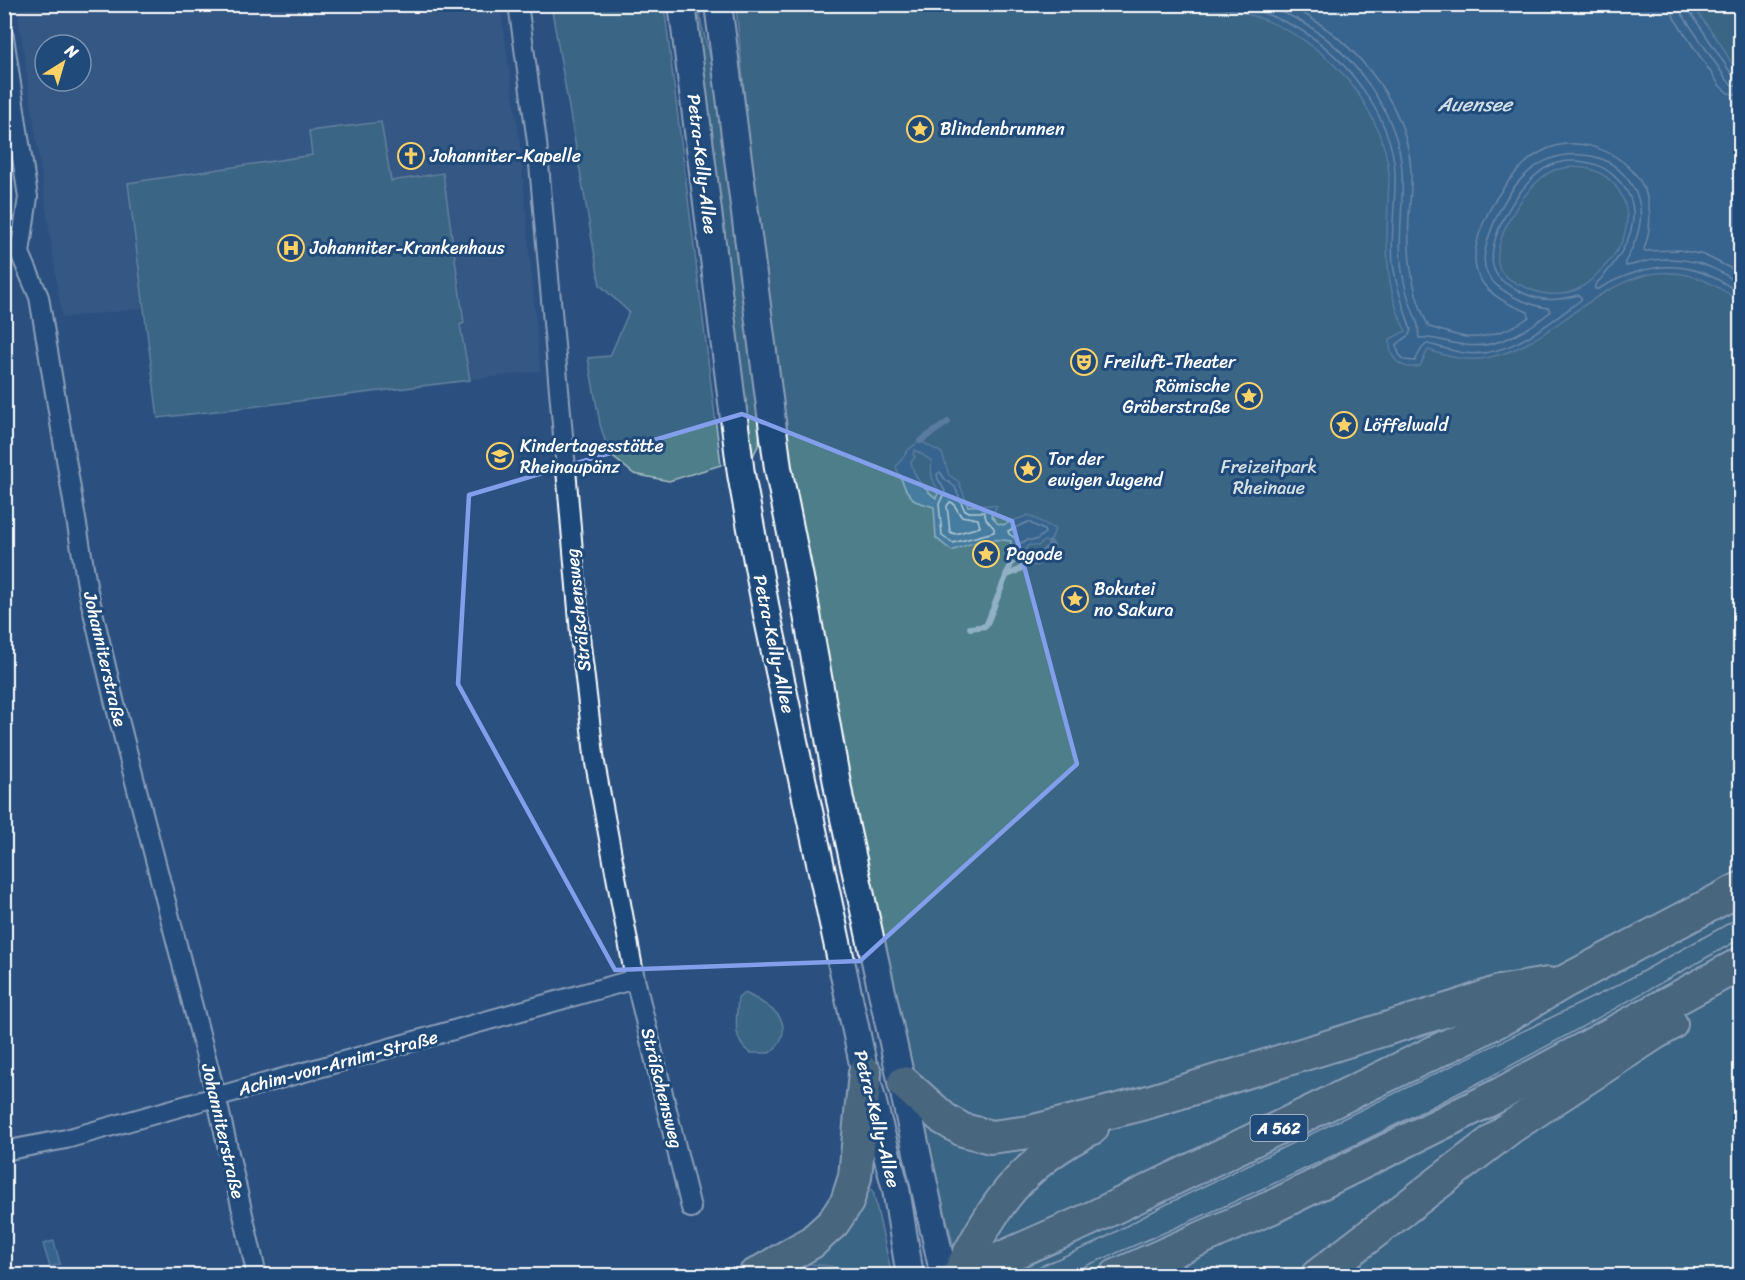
<svg xmlns="http://www.w3.org/2000/svg" width="1745" height="1280" font-family="Sriracha,sans-serif">
<rect width="100%" height="100%" fill="#2b5180"/>
<filter id="ink" filterUnits="userSpaceOnUse"><feTurbulence type="fractalNoise" baseFrequency=".0167" numOctaves="2"/><feDisplacementMap in="SourceGraphic" scale="12" xChannelSelector="R" yChannelSelector="G"/><feConvolveMatrix kernelMatrix="1 2 1 2 8 2 1 2 1" color-interpolation-filters="sRGB"/></filter>
<g filter="url(#ink)">
<path fill="#3f5e8b" fill-rule="evenodd" d="M17,5H500L520,144L540,371L158,418L144,308L62,318ZM45,45H81V81H45Z"/>
<g fill="#4e7e89" stroke="#a6bec4" stroke-width="1.5">
<path d="M551,5H664L721,465L669,481L634,474L609,454L600,424L588,358L610,356L629,312L600,285Z"/>
<path d="M689,5H699L701,23L715,75L738,269L760,423L759,444L752,458L750,456Z"/>
<path d="M736,5H1740V1275H961L924,1129L917,1076L907,1050C869,874 829,699 799,523C769,351 752,178 736,5Z"/>
<path d="M381,122L391,181L443,173L464,323L460,325L470,380L158,418L128,183L312,155L309,131Z"/>
<path d="M745,993C755,998 770,1006 778,1015C788,1028 782,1045 769,1053H750C731,1040 737,1017 738,998Z"/>
<path d="M870,1188L873,1191L891,1272C869,1280 850,1269 828,1266C822,1265 815,1265 809,1264L808,1260Z"/>
</g>
<g fill="#447b9f" stroke="#8fb0c5" stroke-width="1.5" fill-rule="evenodd">
<path d="M1123,5H1692L1720,43L1740,78V302C1671,249 1626,275 1563,320C1538,338 1517,352 1486,358C1466,362 1446,356 1428,350L1420,366C1401,371 1388,358 1390,339L1406,331C1381,284 1387,229 1389,178C1389,160 1383,142 1376,126C1348,62 1291,21 1223,8C1206,4 1186,3 1168,5C1153,6 1139,8 1123,5ZM1570,167C1577,168 1586,167 1593,170C1620,180 1633,209 1624,236C1620,249 1610,261 1601,270C1595,276 1588,284 1580,288C1565,296 1547,296 1532,290C1521,285 1503,279 1499,267C1490,240 1528,182 1552,171C1557,169 1564,168 1570,167Z"/>
<path d="M920,441L942,453L949,475L959,482L968,506L992,505L997,506L991,515L997,523L1003,525L1028,515L1055,529L1050,543L1044,541L1038,546L1029,545L1015,563L1011,564L1008,562L1011,541C989,537 972,542 952,551L936,538L934,507L915,501L906,490L896,467L908,450ZM915,450L932,461C930,474 932,481 939,491L936,498C924,489 914,478 911,462L915,457L913,454Z"/>
<path d="M54,1241L60,1264L50,1267L43,1244Z"/>
</g>
<g fill="none" stroke-linecap="round" stroke-linejoin="round">
<g stroke="#b4cad9" stroke-width="1.5">
<path d="M1235,4C1257,10 1279,18 1299,29C1345,55 1392,117 1395,172C1396,203 1390,233 1393,264C1396,287 1404,308 1411,330L1409,335L1396,345L1399,354L1404,360L1415,361L1422,348L1427,344C1439,346 1451,351 1464,353C1508,359 1548,324 1581,300V297L1578,295C1557,301 1541,302 1521,292C1511,287 1497,280 1494,269C1483,240 1523,178 1549,166C1562,160 1577,160 1590,163C1602,165 1612,173 1620,182C1651,216 1621,259 1595,285V289H1598C1650,260 1692,257 1740,294"/>
<path d="M1262,4C1276,10 1291,15 1304,23C1352,52 1399,113 1402,171C1404,202 1398,232 1401,263C1403,285 1410,304 1418,325C1419,329 1418,334 1419,338C1435,336 1449,344 1465,345C1496,349 1527,331 1550,312L1549,308C1537,307 1525,302 1514,297C1504,291 1492,284 1487,273C1481,260 1486,245 1490,233C1505,191 1534,150 1583,155C1602,156 1618,166 1629,181C1649,208 1640,236 1625,262L1626,266C1635,265 1644,261 1653,260C1685,256 1715,265 1740,285"/>
<path d="M1286,4C1349,35 1406,97 1411,170C1412,185 1410,200 1409,216C1407,254 1411,293 1429,327C1441,330 1453,335 1466,337C1486,339 1513,329 1529,317L1528,312C1510,305 1491,297 1480,279C1459,243 1509,168 1541,152C1573,134 1614,148 1636,175C1652,195 1653,225 1644,249L1645,251L1679,250L1704,255L1740,273"/>
<path d="M1671,4L1674,18L1720,86L1728,93L1740,95"/>
<path d="M1680,4L1682,14L1727,80L1732,85L1740,86"/>
<path d="M1688,4L1689,10L1733,76L1740,79"/>
<path d="M940,472L945,479L955,487L964,509L969,512H984L986,519L994,528V532L953,543L942,535L939,504L945,491L938,479L937,474Z"/>
<path d="M950,502L953,503L961,516L978,519L980,527L955,534L950,532L947,506Z"/>
<path d="M1028,522L1044,530L1045,533L1036,540H1027L1019,544L1015,538L1009,534L1008,531Z"/>
</g>
<g stroke="#8fb0c5" stroke-width="6">
<path d="M920,441L948,422"/>
<path d="M1006,575C1018,573 1022,564 1037,563L1045,550L1052,546L1050,543"/>
<path d="M970,628L986,626L1011,564"/>
</g>
<defs>
<g id="street">
<path d="M518,4L537,142L566,469L581,645L595,763L635,979L691,1208"/>
<path d="M4,37L28,197L20,253L39,297L88,591L115,704L216,1096L257,1276"/>
<path d="M4,1151L66,1139L635,979"/>
</g>
<g id="secondary">
<path d="M682,4L741,474L767,615L865,1073L896,1189L910,1276"/>
<path d="M718,4L778,468L804,598L840,800L944,1276"/>
</g>
<g id="highway">
<path d="M904,1083L944,1119L963,1130L991,1137L1030,1132L1142,1104L1457,1007L1499,992L1548,984"/>
<path d="M754,1276L812,1242L833,1223L847,1202L855,1177L865,1073"/>
<path d="M958,1276C992,1206 1021,1163 1092,1128"/>
<path d="M961,1276L1088,1220L1470,1035L1507,1016L1564,982L1740,889"/>
<path d="M1116,1276L1272,1207L1497,1096L1740,964"/>
<path d="M1317,1276L1511,1127L1655,1033L1671,1024"/>
</g>
</defs>
<use href="#street" stroke="#fff" stroke-width="22"/>
<use href="#secondary" stroke="#fff" stroke-width="30"/>
<use href="#highway" stroke="#fff" stroke-width="36"/>
<use href="#street" stroke="#1f4a7a" stroke-width="18"/>
<use href="#secondary" stroke="#1f4a7a" stroke-width="26"/>
<use href="#highway" stroke="#6a807d" stroke-width="32"/>
<g stroke="#fff" stroke-width="1.5">
<path d="M1017,1276L1095,1243L1161,1207L1618,985L1740,917"/>
<path d="M1061,1276C1207,1217 1350,1150 1490,1077C1574,1032 1657,985 1740,939"/>
</g>
</g>
</g>
<path d="M0 0H1745V1280H0ZM742,414L1012,521L1077,764L860,961L615,970L458,684L469,495Z" fill="#2b5180" fill-opacity=".55" fill-rule="evenodd"/>
<path fill="none" stroke="#839eea" stroke-width="4.5" stroke-linejoin="round" d="M742,414L1012,521L1077,764L860,961L615,970L458,684L469,495Z"/>
<defs>
<symbol id="sight-ring" viewBox="-11 -11 22 22"><circle r="9.5" fill="#1f4a7a" stroke="#ffd166" stroke-width="1.5"/><path d="M0-6L1.8-2.2L6-1.7L2.9 1.2L3.7 5.4L0 3.3L-3.7 5.4L-2.9 1.2L-6-1.7L-1.8-2.2Z" fill="#ffd166"/></symbol>
<symbol id="church-ring" viewBox="-11 -11 22 22"><circle r="9.5" fill="#1f4a7a" stroke="#ffd166" stroke-width="1.5"/><path d="M-1.2-6h2.4v3.5h3.3v2.4h-3.3V6h-2.4V-.1h-3.3v-2.4h3.3Z" fill="#ffd166"/></symbol>
<symbol id="hospital-ring" viewBox="-11 -11 22 22"><circle r="9.5" fill="#1f4a7a" stroke="#ffd166" stroke-width="1.5"/><path d="M-5-5h3v3.5h4V-5h3V5h-3V1.5h-4V5h-3Z" fill="#ffd166"/></symbol>
<symbol id="theatre-ring" viewBox="-11 -11 22 22"><circle r="9.5" fill="#1f4a7a" stroke="#ffd166" stroke-width="1.5"/><path d="M-5-5.5Q0-4 5-5.5V0Q5 5 0 6Q-5 5-5 0ZM-3.3-2.5H-1v1.5H-3.3ZM1-2.5H3.3v1.5H1ZM-2.8 1Q0 5.5 2.8 1Z" fill="#ffd166"/></symbol>
<symbol id="school-ring" viewBox="-11 -11 22 22"><circle r="9.5" fill="#1f4a7a" stroke="#ffd166" stroke-width="1.5"/><path d="M0-5L7-2L0 1L-7-2ZM-4 1L0 2.5L4 1V4Q0 6-4 4Z" fill="#ffd166"/></symbol>
</defs>
<g fill-rule="evenodd">
<use href="#sight-ring" x="905" y="114" width="30" height="30"/>
<use href="#church-ring" x="396" y="141" width="30" height="30"/>
<use href="#hospital-ring" x="276" y="233" width="30" height="30"/>
<use href="#theatre-ring" x="1069" y="347" width="30" height="30"/>
<use href="#sight-ring" x="1234" y="381" width="30" height="30"/>
<use href="#sight-ring" x="1329" y="410" width="30" height="30"/>
<use href="#school-ring" x="485" y="441" width="30" height="30"/>
<use href="#sight-ring" x="1013" y="454" width="30" height="30"/>
<use href="#sight-ring" x="971" y="539" width="30" height="30"/>
<use href="#sight-ring" x="1060" y="584" width="30" height="30"/>
</g>
<g text-anchor="middle" stroke-width="6" stroke-linejoin="round" paint-order="stroke">
<rect fill="#1f4a7a" stroke="#bcc9d7" stroke-width="1.5" x="1250.5" y="1115" width="57" height="26" rx="4.5"/>
<g font-size="16" font-weight="bold" fill="#fff">
<text x="1279" y="1134">A 562</text>
</g>
<g font-size="18" fill="#fff" stroke="#1f4a7a" text-anchor="start">
<text x="940" y="135">Blindenbrunnen</text>
<text x="430" y="162">Johanniter-Kapelle</text>
<text x="310" y="254">Johanniter-Krankenhaus</text>
<text x="1104" y="368">Freiluft-Theater</text>
<text x="1230" y="392" text-anchor="end">Römische<tspan x="1230" dy="21">Gräberstraße</tspan></text>
<text x="1364" y="431">Löffelwald</text>
<text x="520" y="452">Kindertagesstätte<tspan x="520" dy="21">Rheinaupänz</tspan></text>
<text x="1048" y="465">Tor der<tspan x="1048" dy="21">ewigen Jugend</tspan></text>
<text x="1006" y="560">Pagode</text>
<text x="1094" y="595">Bokutei<tspan x="1094" dy="21">no Sakura</tspan></text>
</g>
<g font-size="18" fill="#fff" stroke="#1f4a7a">
<text transform="translate(702 164) rotate(83)" y="6">Petra-Kelly-Allee</text>
<text transform="translate(578 610) rotate(-96)" y="6">Sträßchensweg</text>
<text transform="translate(774 644) rotate(78)" y="6">Petra-Kelly-Allee</text>
<text transform="translate(105 659) rotate(77)" y="6">Johanniterstraße</text>
<text transform="translate(338 1063) rotate(-15)" y="6">Achim-von-Arnim-Straße</text>
<text transform="translate(662 1088) rotate(76)" y="6">Sträßchensweg</text>
<text transform="translate(877 1119) rotate(76)" y="6">Petra-Kelly-Allee</text>
<text transform="translate(223 1131) rotate(77)" y="6">Johanniterstraße</text>
</g>
<g font-size="18" fill="#d3dfe2" stroke="#1f4a7a">
<text x="1269" y="473">Freizeitpark<tspan x="1269" dy="21">Rheinaue</tspan></text>
</g>
<g font-size="20" font-style="italic" fill="#d0dee7" stroke="#1f4a7a">
<text x="1475" y="111">Auensee</text>
</g>
</g>
<rect width="1745" height="1280" fill="none" stroke="#1f4a7a" stroke-width="24"/>
<rect x="12" y="12" width="1721" height="1256" fill="none" stroke="#fff" stroke-width="2" filter="url(#ink)"/>
<g transform="translate(63 63) rotate(37)"><circle r="28" fill="#1f4a7a" stroke="#7992af" stroke-width="1.5"/>
<path d="M0-4.5L10 22L0 15L-10 22Z" fill="#ffd166"/>
<text y="-9" font-size="16" font-weight="bold" text-anchor="middle" fill="#ffffff">N</text>
</g>
</svg>
